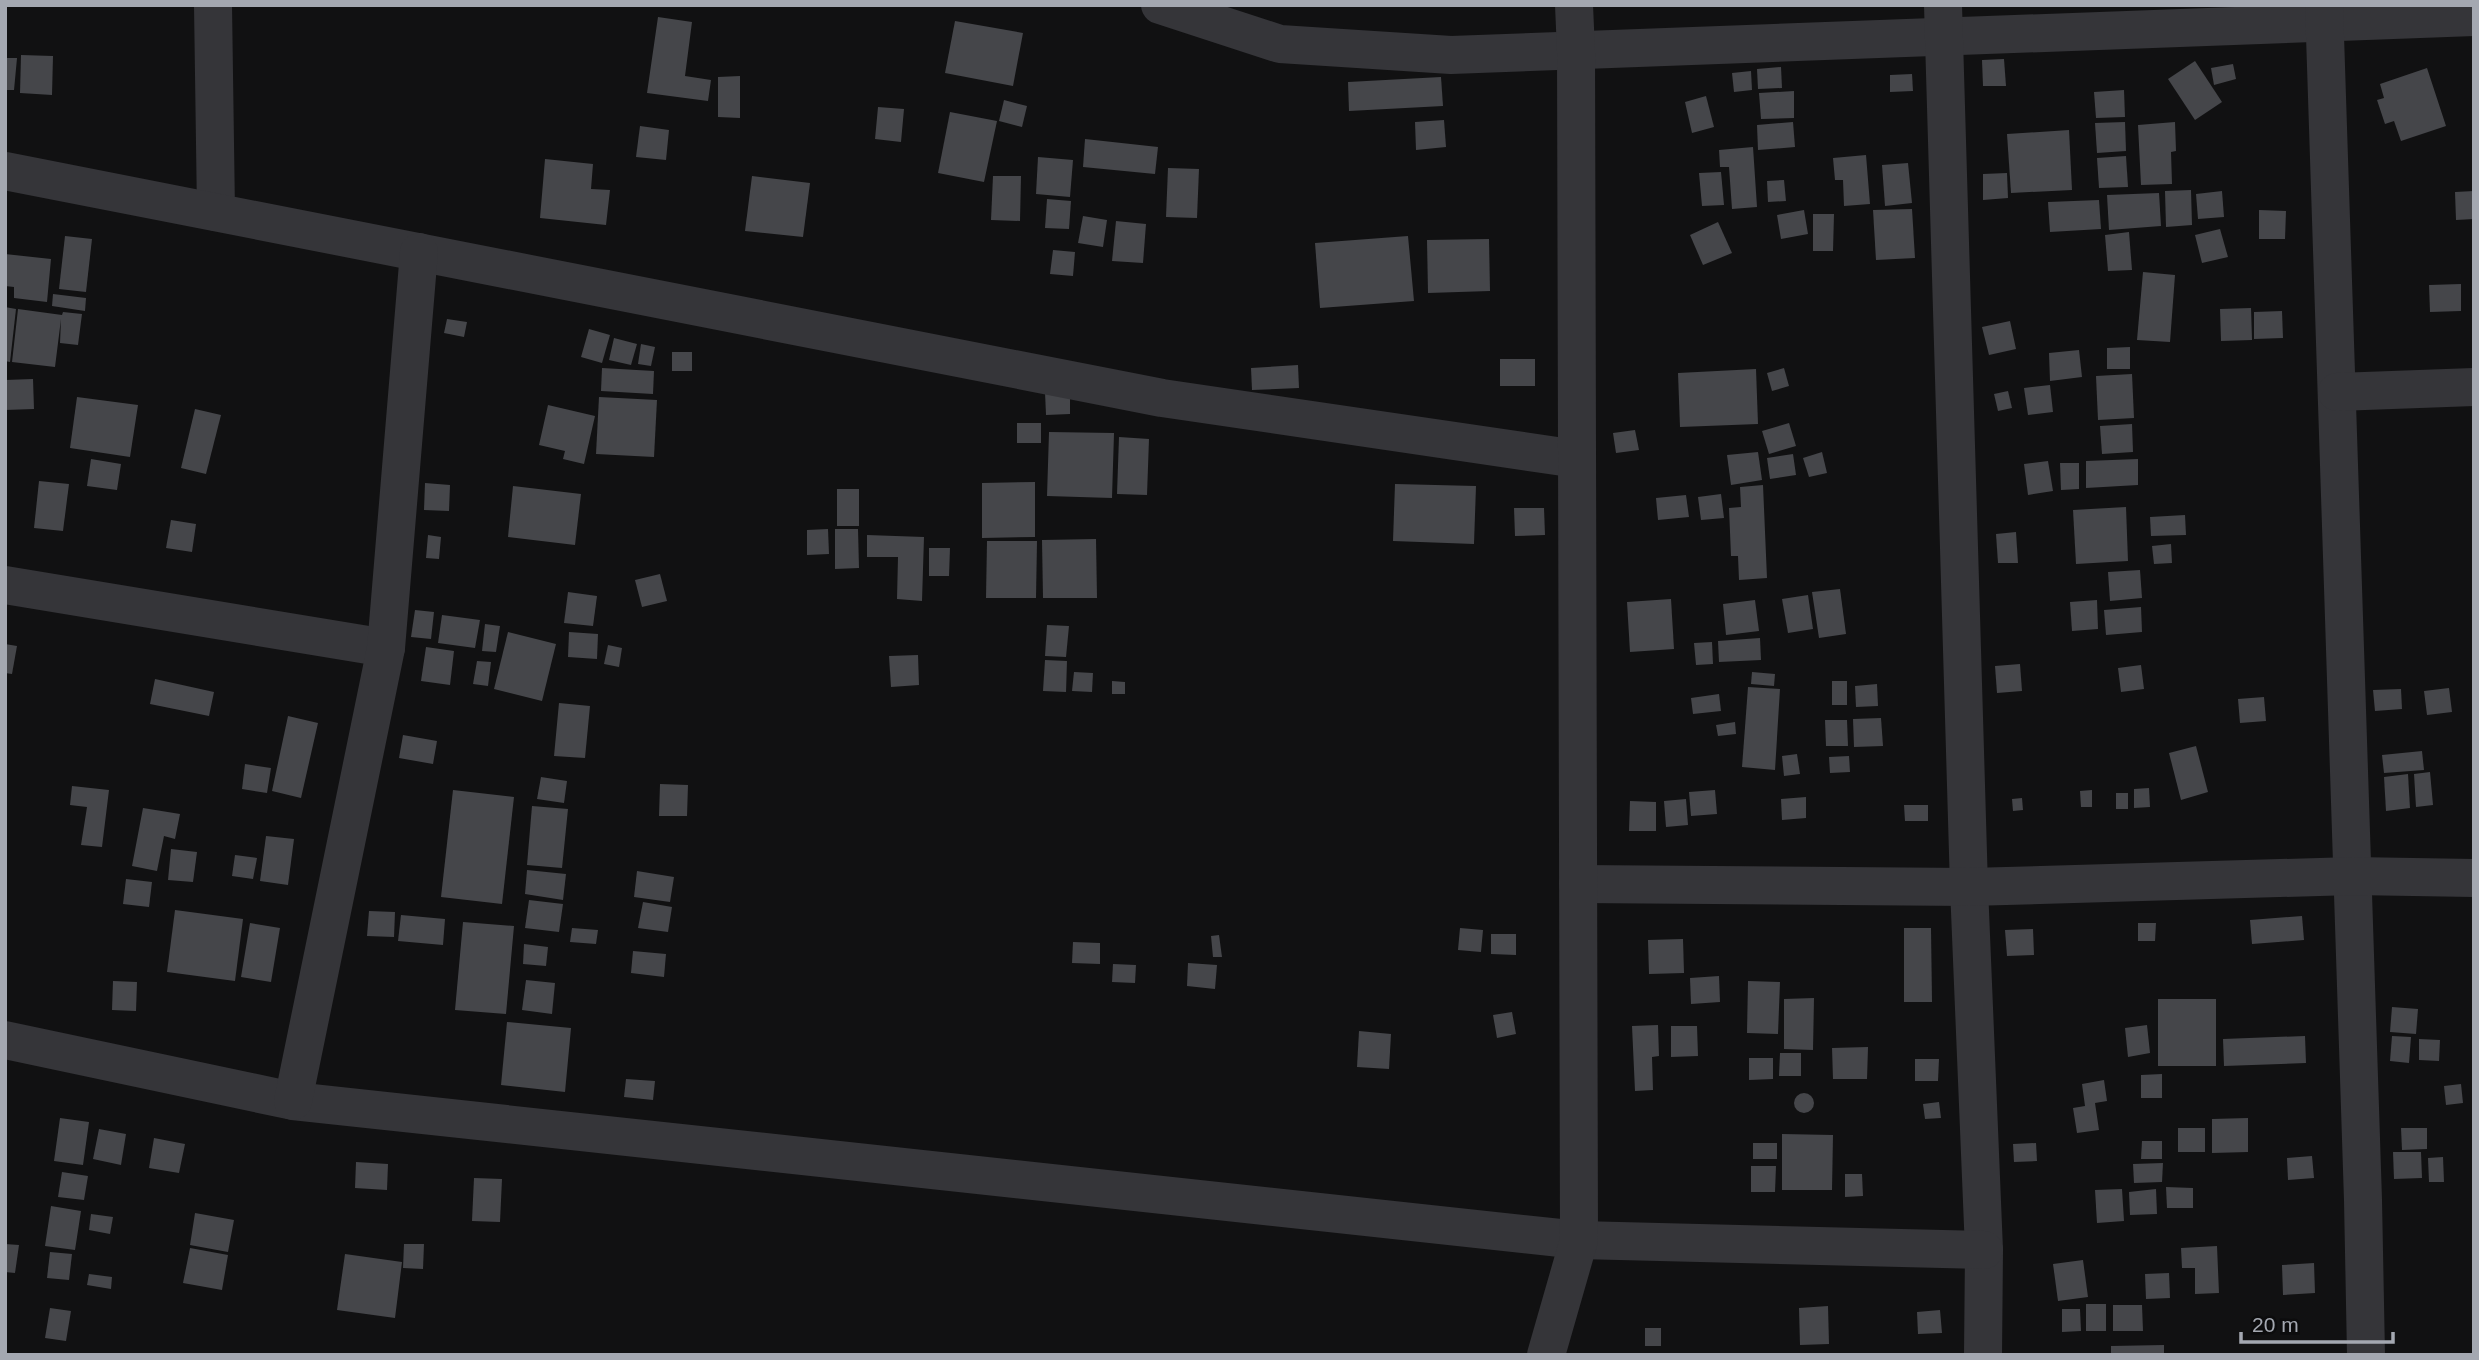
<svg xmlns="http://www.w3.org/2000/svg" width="2479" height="1360" font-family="Helvetica,sans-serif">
<rect width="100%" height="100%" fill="#111112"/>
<g fill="#45464a">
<path d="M658,17L692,22L685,76L711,80L708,101L647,93Z"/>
<path d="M955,21L1023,33L1013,86L945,73Z"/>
<path d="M21,55L53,56L52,95L20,93Z"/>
<path d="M5,58H17L14,90H5Z"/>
<path d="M2004,59L2006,86H1983L1982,60Z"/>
<path d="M2195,61L2222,102L2195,120L2168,79Z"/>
<path d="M2233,64L2236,79L2214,85L2211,68Z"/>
<path d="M1781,67L1782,88L1758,89L1757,69Z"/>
<path d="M2427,68L2446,126L2401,141L2394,121L2385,124L2377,100L2384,98L2380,84Z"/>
<path d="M1751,71L1752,90L1734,92L1732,73Z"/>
<path d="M1912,74L1913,91L1890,92V75Z"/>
<path d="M740,76V118L718,117V77Z"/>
<path d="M1441,77L1443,106L1349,111L1348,82Z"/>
<path d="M2124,90L2125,117L2096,118L2094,92Z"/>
<path d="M1794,91V118L1761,119L1759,93Z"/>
<path d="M1706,96L1714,127L1692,133L1685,102Z"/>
<path d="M1004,100L1027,106L1022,127L999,121Z"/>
<path d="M878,107L904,109L901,142L875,139Z"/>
<path d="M950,112L997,121L984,182L938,173Z"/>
<path d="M1444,120L1446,147L1416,150L1415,122Z"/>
<path d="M1793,122L1795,147L1758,150L1757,125Z"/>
<path d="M2125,122L2126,151L2097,153L2095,123Z"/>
<path d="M2175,122L2176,151L2171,152L2172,184L2141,185L2138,125Z"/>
<path d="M640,126L669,130L666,160L636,157Z"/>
<path d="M2069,130L2072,190L2011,193L2007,134Z"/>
<path d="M1085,139L1158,147L1155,174L1083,167Z"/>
<path d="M1753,147L1757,207L1732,209L1729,167H1720L1719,150Z"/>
<path d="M1866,155L1870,204L1844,206L1843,180H1835L1833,158Z"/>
<path d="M2126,156L2128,187L2099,188L2097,158Z"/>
<path d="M1038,157L1073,160L1070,197L1036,194Z"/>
<path d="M545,159L593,164L591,189L610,190L606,225L540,218Z"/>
<path d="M1908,163L1912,203L1885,206L1882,165Z"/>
<path d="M1168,168L1199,169L1197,218L1166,217Z"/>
<path d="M1721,172L1724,205L1702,206L1699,173Z"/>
<path d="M2007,173L2008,198L1983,200V174Z"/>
<path d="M752,176L810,183L803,237L745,231Z"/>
<path d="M993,176H1021L1020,221L991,220Z"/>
<path d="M1784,180L1786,201L1768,202L1767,181Z"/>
<path d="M2191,190L2192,225L2166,227L2165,191Z"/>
<path d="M2222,191L2224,217L2198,219L2196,194Z"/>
<path d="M2474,191V219L2456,220L2455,192Z"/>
<path d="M2159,193L2161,226L2109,230L2107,195Z"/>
<path d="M1047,199L1071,201L1069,229L1045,228Z"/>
<path d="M2099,200L2101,229L2050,232L2048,202Z"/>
<path d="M1912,209L1915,258L1876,260L1873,210Z"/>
<path d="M1804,210L1808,234L1781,239L1777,215Z"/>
<path d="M2259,210L2286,211L2285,239H2259Z"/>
<path d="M1813,214H1834L1833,251H1813Z"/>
<path d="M1083,216L1107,220L1103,247L1078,243Z"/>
<path d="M1116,221L1146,224L1143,263L1112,261Z"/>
<path d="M1718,222L1732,253L1703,265L1690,235Z"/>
<path d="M2220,229L2228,257L2202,263L2195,235Z"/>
<path d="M2129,232L2132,270L2108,271L2105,235Z"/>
<path d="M65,236L92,239L86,292L59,289Z"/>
<path d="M1408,236L1414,301L1320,308L1315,243Z"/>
<path d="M1489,239L1490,291L1428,293L1427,240Z"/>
<path d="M1053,250L1075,252L1073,276L1050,274Z"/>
<path d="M5,254L51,259L47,302L14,298V287L5,286Z"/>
<path d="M2143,272L2175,275L2170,342L2137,340Z"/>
<path d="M2461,284V311L2430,312L2429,285Z"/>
<path d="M53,294L86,298L85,311L52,306Z"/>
<path d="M5,307L16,309L10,362L5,361Z"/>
<path d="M2251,308L2252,340L2221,341L2220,309Z"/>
<path d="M18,309L62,315L63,312L82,314L78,345L60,343L61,319L55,367L12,362Z"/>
<path d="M2282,311L2283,338L2254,339V312Z"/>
<path d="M447,319L467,322L464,337L444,333Z"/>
<path d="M2010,321L2016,349L1989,355L1982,327Z"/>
<path d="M589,329L610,335L602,363L581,357Z"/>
<path d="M614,338L637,344L631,365L609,360Z"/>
<path d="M641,344L655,347L651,366L638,364Z"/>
<path d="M2130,347V369H2107V348Z"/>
<path d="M2079,350L2082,377L2050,381L2049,353Z"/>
<rect x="672" y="352" width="20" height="19"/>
<rect x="1500" y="359" width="35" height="27"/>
<path d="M1298,365L1299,388L1252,390L1251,368Z"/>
<path d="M602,368L654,371L653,394L601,391Z"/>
<path d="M1784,368L1789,386L1772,391L1767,373Z"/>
<path d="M1756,369L1758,424L1680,427L1678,373Z"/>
<path d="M2132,374L2134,418L2098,420L2096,376Z"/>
<path d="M33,379L34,409L5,410V380Z"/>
<path d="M2050,385L2053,412L2028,415L2024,388Z"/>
<path d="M2008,391L2012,408L1998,411L1994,394Z"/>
<path d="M1045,392H1070V414L1046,415Z"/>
<path d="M77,397L138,405L130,457L70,448Z"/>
<path d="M599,397L657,400L654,457L596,454Z"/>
<path d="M548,405L595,416L584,464L563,459L565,451L539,445Z"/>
<path d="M195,409L221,415L206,474L181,468Z"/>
<rect x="1017" y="423" width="24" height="20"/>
<path d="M1789,423L1796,446L1769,454L1762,431Z"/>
<path d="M2132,424L2133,452L2102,454L2100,426Z"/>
<path d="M1635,430L1639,450L1616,453L1613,433Z"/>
<path d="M1049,432L1114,433L1112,498L1047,496Z"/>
<path d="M1119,437L1149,439L1147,495L1117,494Z"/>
<path d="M1758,452L1762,480L1731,485L1727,455Z"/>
<path d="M1822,452L1827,473L1809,477L1803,458Z"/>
<path d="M1793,454L1796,475L1770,479L1767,458Z"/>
<path d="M91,459L121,464L117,490L87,486Z"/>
<path d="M2138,459V485L2086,488V461Z"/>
<path d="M2048,461L2053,491L2028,495L2024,464Z"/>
<path d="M2060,463H2079V489L2061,490Z"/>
<path d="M39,481L69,484L63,531L34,528Z"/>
<path d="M1035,482V537L982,538V483Z"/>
<path d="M425,483L450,485L449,511L424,510Z"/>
<path d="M1395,484L1476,486L1474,544L1393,541Z"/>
<path d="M1763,485L1767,578L1739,580L1738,556H1731L1729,508L1741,507L1740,487Z"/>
<path d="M513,486L581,494L575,545L508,537Z"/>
<rect x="837" y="489" width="22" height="37"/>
<path d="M1721,494L1724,518L1701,520L1698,497Z"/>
<path d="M1686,495L1689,517L1658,520L1656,498Z"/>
<path d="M2126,507L2128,561L2076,564L2073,510Z"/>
<path d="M1514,508H1544L1545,535L1515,536Z"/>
<path d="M2185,515L2186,535L2151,536L2150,517Z"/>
<path d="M171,520L196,524L192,552L166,548Z"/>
<path d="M828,529L829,554L807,555V530Z"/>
<path d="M835,529H858L859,568L835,569Z"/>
<path d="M2016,532L2018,563H1998L1996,534Z"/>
<path d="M428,535L441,537L439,559L426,558Z"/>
<path d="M867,535L924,537L922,601L897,599L898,557H867Z"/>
<path d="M1096,539L1097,598H1043L1042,540Z"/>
<path d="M987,541H1037L1036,598H986Z"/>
<path d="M2171,544L2172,563L2154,564L2152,546Z"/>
<path d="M929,548H950L949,576H929Z"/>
<path d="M2140,570L2142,598L2110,601L2108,572Z"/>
<path d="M660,574L667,601L642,607L635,580Z"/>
<path d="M1840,589L1846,634L1819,638L1812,592Z"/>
<path d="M568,592L597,596L593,626L564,623Z"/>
<path d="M1808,595L1813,629L1788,633L1782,599Z"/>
<path d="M1671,599L1674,649L1630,652L1627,602Z"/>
<path d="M1755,600L1759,631L1726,635L1723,604Z"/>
<path d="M2097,600L2098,629L2072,631L2070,602Z"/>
<path d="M2141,607L2142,632L2106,635L2104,610Z"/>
<path d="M415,610L434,612L431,639L411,637Z"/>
<path d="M442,615L480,620L475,648L438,643Z"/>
<path d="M485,624L500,626L496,652L482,651Z"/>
<path d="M1047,625L1069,626L1066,657L1045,656Z"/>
<path d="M508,632L556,644L542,701L494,689Z"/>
<path d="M569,632L598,634L597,659L568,657Z"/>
<path d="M1760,638L1761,660L1719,662L1718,641Z"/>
<path d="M1712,642L1713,664L1696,665L1694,643Z"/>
<path d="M5,644L17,646L12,674L5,673Z"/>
<path d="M608,645L622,648L619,667L604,664Z"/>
<path d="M426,647L454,651L450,685L421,681Z"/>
<path d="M918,655L919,685L891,687L889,656Z"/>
<path d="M1045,660L1067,661L1066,692L1043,691Z"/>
<path d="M477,661L491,662L488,686L473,684Z"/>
<path d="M2020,664L2022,691L1997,693L1995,666Z"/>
<path d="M2141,665L2144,689L2121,692L2118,668Z"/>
<path d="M1074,672L1093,673L1092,692L1072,691Z"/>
<path d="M1752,672L1775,674L1774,686L1751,684Z"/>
<path d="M155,679L214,692L209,716L150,704Z"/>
<path d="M1112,681L1125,682V694H1112Z"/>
<rect x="1832" y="681" width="15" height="24"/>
<path d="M1877,684L1878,706L1856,707L1855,686Z"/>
<path d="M1748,687L1780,689L1775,770L1742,767Z"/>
<path d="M2449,688L2452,712L2427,715L2424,691Z"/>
<path d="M2401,689L2402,709L2375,711L2373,690Z"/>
<path d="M1719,694L1721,711L1693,714L1691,698Z"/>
<path d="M2264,697L2266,721L2240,723L2238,699Z"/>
<path d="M559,703L590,706L585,758L554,756Z"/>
<path d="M288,716L318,723L301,798L272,791Z"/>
<path d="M1881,718L1883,746L1854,747L1853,719Z"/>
<path d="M1825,720H1847L1848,746H1826Z"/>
<path d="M1735,722L1736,734L1718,736L1716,725Z"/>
<path d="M403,735L437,741L433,764L399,758Z"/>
<path d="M2196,746L2208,792L2181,800L2169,753Z"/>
<path d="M2422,751L2424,770L2384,773L2382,755Z"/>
<path d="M1797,754L1800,774L1784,776L1782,756Z"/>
<path d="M1849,756L1850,772L1830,773L1829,757Z"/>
<path d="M245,764L271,768L267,793L242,789Z"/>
<path d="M2430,772L2433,805L2416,807L2414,774Z"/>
<path d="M2408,774L2410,808L2386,811L2384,777Z"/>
<path d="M541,777L567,781L564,803L537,799Z"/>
<path d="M660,784L688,785L687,816H659Z"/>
<path d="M72,786L109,790L102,847L81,845L87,807L70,805Z"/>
<path d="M2149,788L2150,807L2134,808V789Z"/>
<path d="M453,790L514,797L502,904L441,897Z"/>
<path d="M1715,790L1717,814L1691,816L1689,792Z"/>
<path d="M2092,790V807H2081L2080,791Z"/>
<rect x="2116" y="793" width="12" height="16"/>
<path d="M1806,797V818L1782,820L1781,799Z"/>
<path d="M2022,798L2023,810L2013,811L2012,799Z"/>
<path d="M1686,799L1688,825L1666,827L1664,801Z"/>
<path d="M1630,801L1656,802V831H1629Z"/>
<path d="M1904,805H1928V821H1905Z"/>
<path d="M532,806L568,809L562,868L527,865Z"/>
<path d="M143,808L180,814L175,839L164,836L157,871L132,866Z"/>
<path d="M266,836L294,839L288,885L260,881Z"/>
<path d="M171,849L197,852L193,882L168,880Z"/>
<path d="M235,855L257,858L253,879L232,876Z"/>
<path d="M527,870L566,874L563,900L525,894Z"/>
<path d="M637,871L674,877L670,902L634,897Z"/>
<path d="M126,879L152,882L149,907L123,904Z"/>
<path d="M529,900L563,904L559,932L525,928Z"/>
<path d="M643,902L672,907L668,932L638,928Z"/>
<path d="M175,910L243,919L235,981L167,972Z"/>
<path d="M369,911L395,912L394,937L367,936Z"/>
<path d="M401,915L445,919L443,945L398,941Z"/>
<path d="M2302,916L2304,940L2252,944L2250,920Z"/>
<path d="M463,922L514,926L506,1014L455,1010Z"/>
<path d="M250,923L280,928L271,982L241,977Z"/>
<path d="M2138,923H2156L2155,941H2138Z"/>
<path d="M572,928L598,930L596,944L570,942Z"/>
<path d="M1460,928L1483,930L1481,952L1458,950Z"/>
<path d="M1904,928H1931L1932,1002H1904Z"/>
<path d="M2033,929L2034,955L2007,956L2005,930Z"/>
<path d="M1491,934H1516V955L1491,954Z"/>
<path d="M1219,935L1222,957H1213L1211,936Z"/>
<path d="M1683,939L1684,973L1649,974L1648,940Z"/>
<path d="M1073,942L1100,943V964L1072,963Z"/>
<path d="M524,944L548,947L546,966L523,964Z"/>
<path d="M633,951L666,954L664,977L631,973Z"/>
<path d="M1188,963L1217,965L1215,989L1187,986Z"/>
<path d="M1113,964L1136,965L1135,983L1112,982Z"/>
<path d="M1719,976L1720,1002L1691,1004L1690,978Z"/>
<path d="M526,980L555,983L552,1014L522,1010Z"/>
<path d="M113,981L137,982L136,1011L112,1010Z"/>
<path d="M1748,981L1780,982L1778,1034L1747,1033Z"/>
<path d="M1814,998L1813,1050L1784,1049V999Z"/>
<rect x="2158" y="999" width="58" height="67"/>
<path d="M2392,1007L2418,1009L2416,1034L2390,1032Z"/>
<path d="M1512,1012L1516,1034L1497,1038L1493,1015Z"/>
<path d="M507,1022L571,1028L565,1092L501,1085Z"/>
<path d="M1658,1025L1659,1056L1652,1057L1653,1090L1635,1091L1632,1026Z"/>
<path d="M2147,1025L2150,1053L2128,1057L2125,1028Z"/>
<path d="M1671,1026H1697L1698,1056L1671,1057Z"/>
<path d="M1359,1031L1391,1034L1389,1069L1357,1067Z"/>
<path d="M2305,1036L2306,1063L2224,1066L2223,1039Z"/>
<path d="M2392,1036L2411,1037L2409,1063L2390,1061Z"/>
<path d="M2419,1039L2440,1040L2439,1061L2419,1060Z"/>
<path d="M1868,1047L1867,1079H1833L1832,1048Z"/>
<path d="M1780,1053H1801V1076H1779Z"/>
<path d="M1749,1058H1773V1079L1749,1080Z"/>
<path d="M1915,1059H1939L1938,1081H1915Z"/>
<path d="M2162,1074V1098H2141V1075Z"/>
<path d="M626,1079L655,1081L653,1100L624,1097Z"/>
<path d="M2104,1080L2107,1101L2095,1103L2099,1130L2077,1133L2073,1108L2085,1106L2082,1084Z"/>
<path d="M2461,1084L2463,1103L2446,1105L2444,1086Z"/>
<circle cx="1804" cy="1103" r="10"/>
<path d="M1939,1102L1941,1118L1925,1119L1923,1104Z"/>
<path d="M60,1118L89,1122L83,1165L54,1161Z"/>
<path d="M2248,1118V1152L2212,1153V1119Z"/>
<rect x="2178" y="1128" width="27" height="24"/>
<path d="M2401,1128H2427V1149L2402,1150Z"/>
<path d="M99,1129L126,1134L121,1165L93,1159Z"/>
<path d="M1782,1134L1833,1135L1832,1190H1782Z"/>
<path d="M154,1138L185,1144L179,1173L149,1168Z"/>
<path d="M2142,1141H2162V1159H2141Z"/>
<rect x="1753" y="1143" width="24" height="16"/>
<path d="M2036,1143L2037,1161L2014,1162L2013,1144Z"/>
<path d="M2393,1152H2421L2422,1178L2394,1179Z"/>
<path d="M2312,1156L2314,1178L2288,1180L2287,1158Z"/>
<path d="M2443,1157L2444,1182H2429L2428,1158Z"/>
<path d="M356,1162L388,1164L387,1190L355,1188Z"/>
<path d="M2163,1163L2162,1182L2134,1183L2133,1164Z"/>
<path d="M1751,1166H1776L1775,1192H1751Z"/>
<path d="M62,1172L88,1176L84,1200L58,1197Z"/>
<path d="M1845,1174H1862L1863,1196L1845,1197Z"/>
<path d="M474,1178L502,1179L500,1222L472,1221Z"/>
<path d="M2166,1187L2193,1188V1208H2167Z"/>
<path d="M2122,1189L2124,1221L2097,1223L2095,1190Z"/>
<path d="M2156,1189L2157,1214L2130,1215L2129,1192Z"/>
<path d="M51,1206L81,1211L75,1250L45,1246Z"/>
<path d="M195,1213L234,1220L228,1252L190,1245Z"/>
<path d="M91,1214L113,1217L110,1234L89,1230Z"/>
<path d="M5,1244L19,1245L15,1273L5,1272Z"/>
<path d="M404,1244H424L423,1269L403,1268Z"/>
<path d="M2217,1246L2219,1293L2195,1294V1268H2182L2181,1248Z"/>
<path d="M190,1248L228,1255L222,1290L183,1283Z"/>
<path d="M50,1252L72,1254L69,1280L47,1278Z"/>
<path d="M345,1254L402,1262L395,1318L337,1310Z"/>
<path d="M2083,1260L2088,1297L2058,1301L2053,1264Z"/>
<path d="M2314,1263L2315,1293L2283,1295L2282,1265Z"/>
<path d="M2169,1273L2170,1298L2146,1299L2145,1274Z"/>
<path d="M89,1274L112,1277L111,1289L87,1285Z"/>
<rect x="2086" y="1304" width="20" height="27"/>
<path d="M2113,1305H2142L2143,1331H2113Z"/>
<path d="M1828,1306L1829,1344L1800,1345L1799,1308Z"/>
<path d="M50,1308L71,1311L66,1341L45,1338Z"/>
<path d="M2062,1309H2080L2081,1331L2062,1332Z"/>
<path d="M1940,1310L1942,1333L1918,1334L1917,1312Z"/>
<rect x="1645" y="1328" width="16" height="18"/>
<path d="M2164,1345V1355H2111V1346Z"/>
</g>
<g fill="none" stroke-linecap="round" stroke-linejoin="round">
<g stroke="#353539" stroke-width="38">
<path d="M213,5L216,212"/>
<path d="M1160,5L1280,44L1451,55L2474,17"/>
<path d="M1943,5L1969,887L1984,1250L1983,1355"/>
<path d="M2324,5L2363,1200L2366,1355"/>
<path d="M5,171L1162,398L1577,459"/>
<path d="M2337,392L2474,387"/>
<path d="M5,585L386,648"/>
<path d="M1578,884L1969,887L2353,876L2474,878"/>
<path d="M5,1040L293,1101L1579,1240L1984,1250"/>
<path d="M293,1101L386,648L419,252"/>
<path d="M1546,1355L1579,1240L1576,51L1574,5"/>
</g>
</g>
<rect width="2479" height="1360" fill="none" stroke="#a4a8b1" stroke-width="14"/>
<path d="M2241 1332v10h152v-10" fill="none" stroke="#a4a8b1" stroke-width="3.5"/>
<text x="2252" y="1332" font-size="21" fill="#a4a8b1" stroke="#0c0c0d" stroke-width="5" paint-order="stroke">20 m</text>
</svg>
